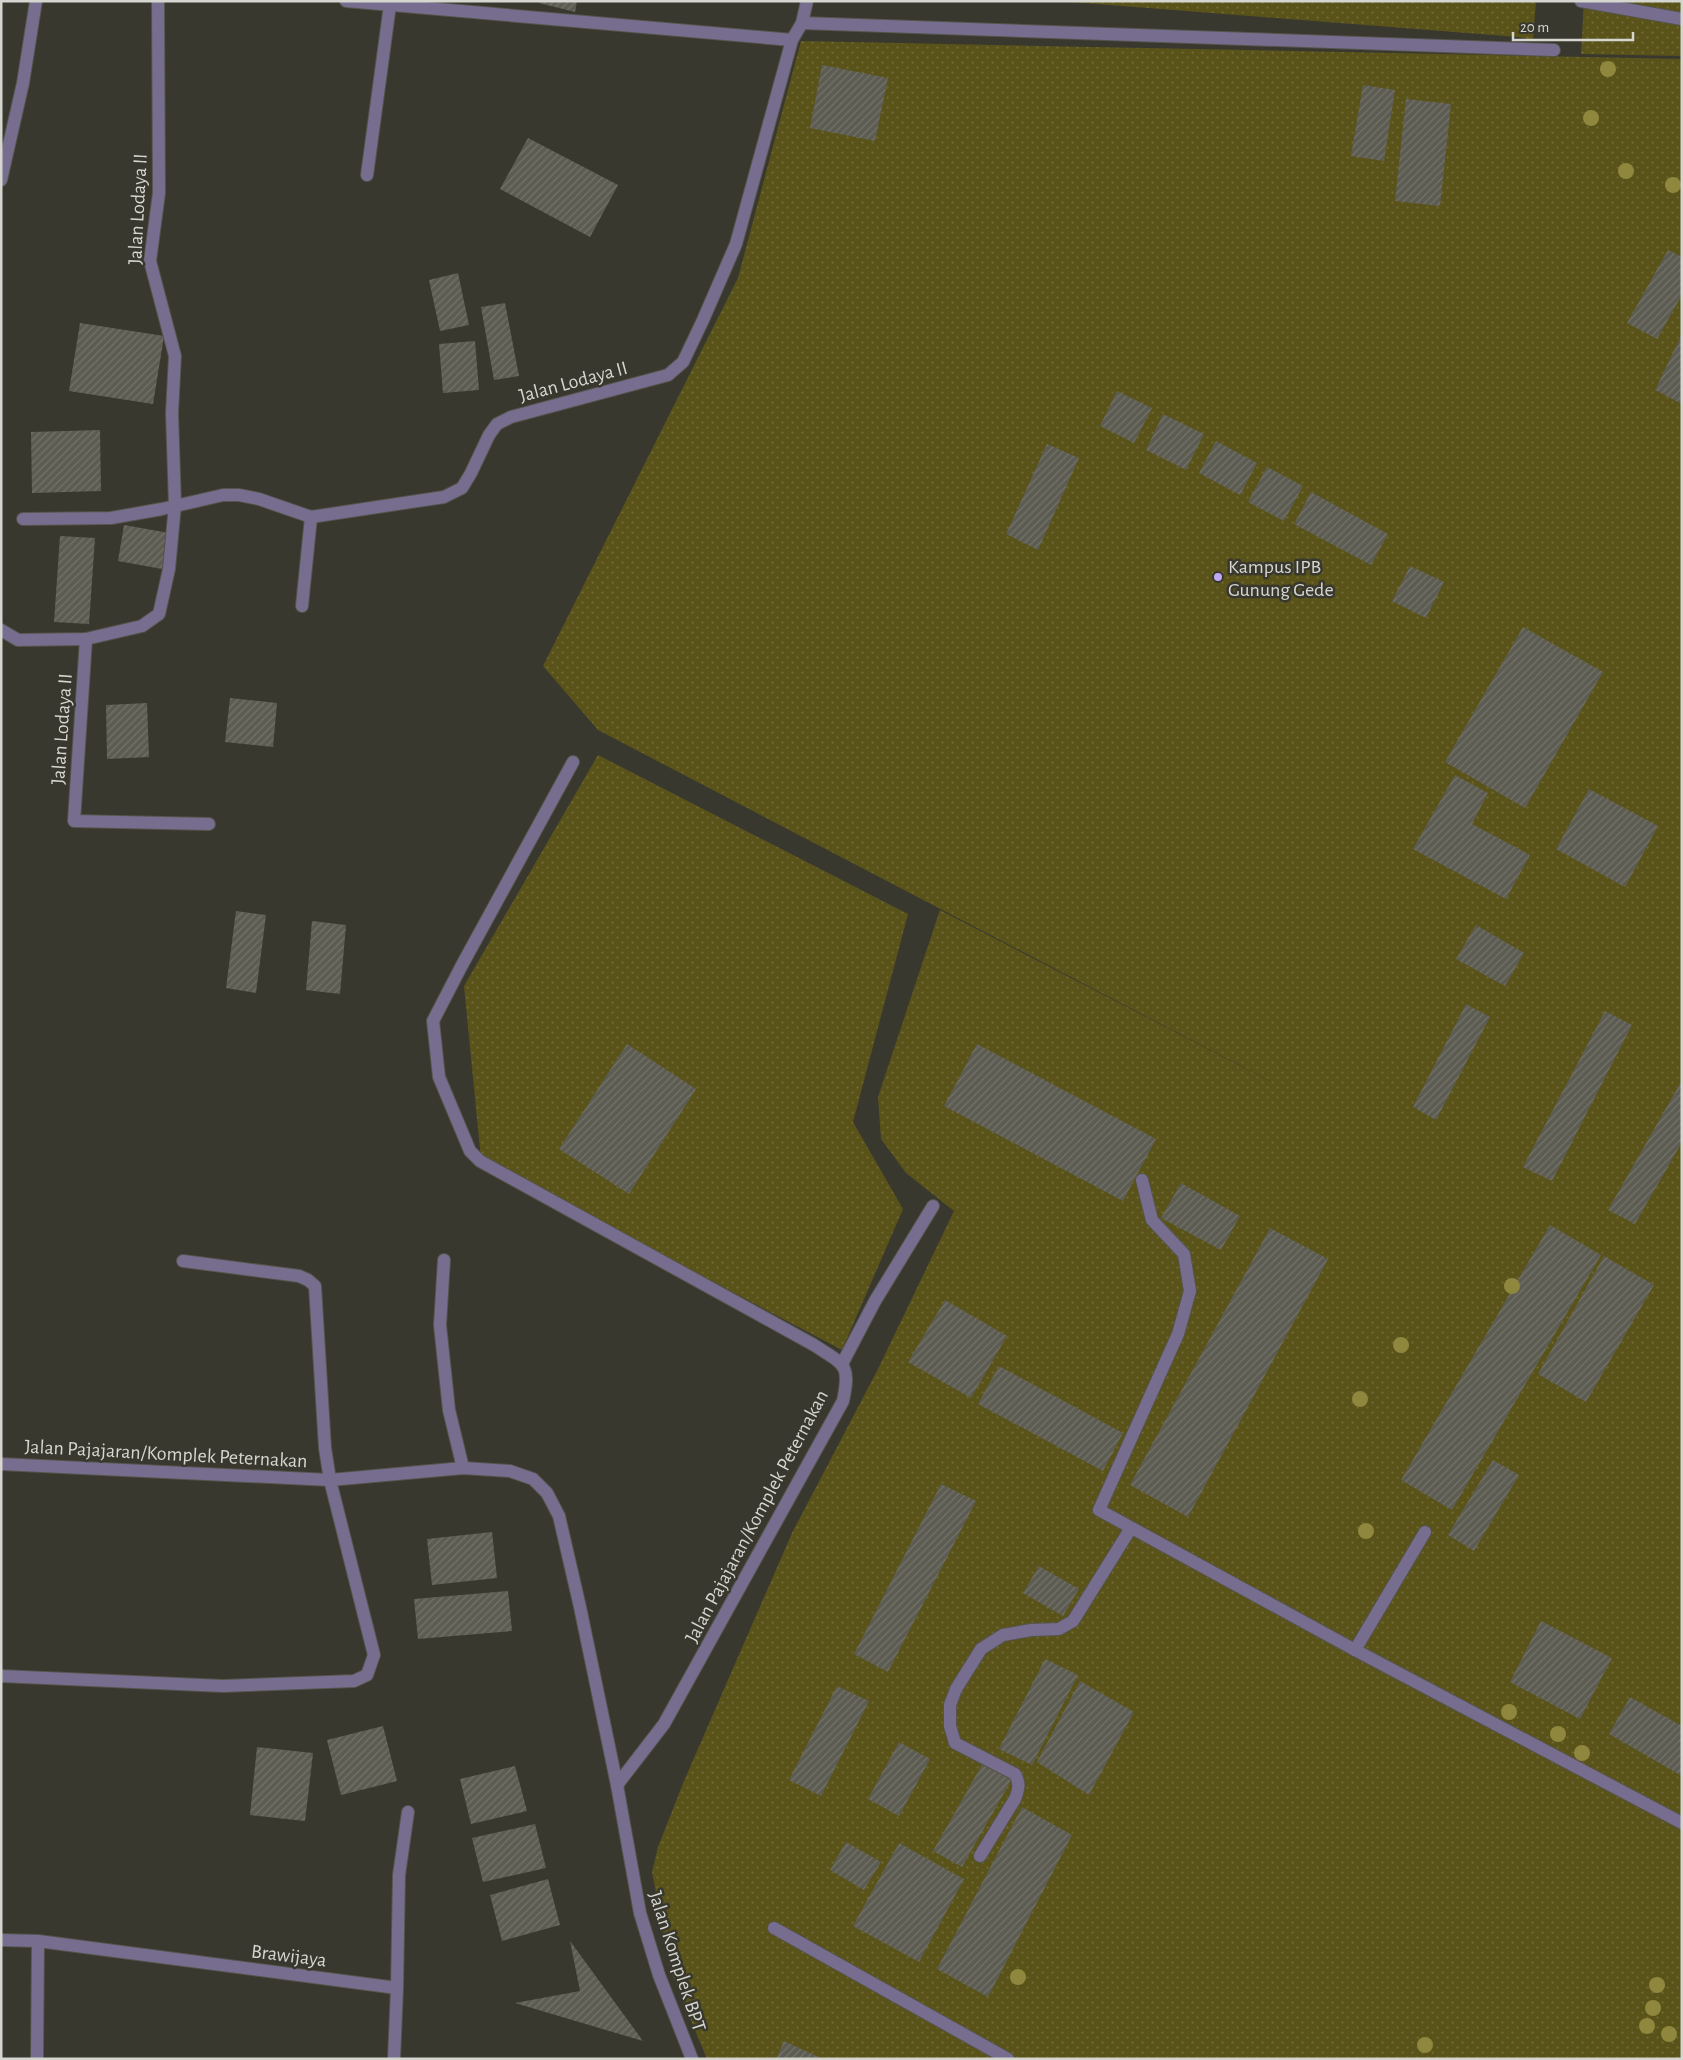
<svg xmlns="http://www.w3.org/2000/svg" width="1683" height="2060" font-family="'Alegreya Sans',sans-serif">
<defs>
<pattern id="grass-dots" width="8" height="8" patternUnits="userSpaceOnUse" patternTransform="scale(1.25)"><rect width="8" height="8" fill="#595319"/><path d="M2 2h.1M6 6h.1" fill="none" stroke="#706b39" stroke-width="1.8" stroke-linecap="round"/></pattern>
<pattern id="building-hatch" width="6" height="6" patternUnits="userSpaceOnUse" patternTransform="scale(1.25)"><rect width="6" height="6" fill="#5c5c52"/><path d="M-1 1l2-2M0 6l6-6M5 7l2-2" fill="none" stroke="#73736a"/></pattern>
</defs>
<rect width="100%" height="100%" fill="#39382f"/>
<g fill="url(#grass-dots)">
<path d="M1059,1H1536L1533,40L1518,37Z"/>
<path d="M1584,1H1682V56L1581,54Z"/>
<path d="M801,41L1682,59V2059H707L671,1972L652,1872L658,1847L684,1781L792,1533L878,1369L954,1211L906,1173L881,1139L878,1097L940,910L1291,1092L598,730L543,666L738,278Z"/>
<path d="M598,755L908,914L853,1122L903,1209L842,1350L481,1159L464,986Z"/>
</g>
<g fill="url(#building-hatch)">
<path d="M540,1H577L575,12L539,3Z"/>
<path d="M822,65L888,78L875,141L810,128Z"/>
<path d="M1363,85L1395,90L1384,161L1351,156Z"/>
<path d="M1406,99L1451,104L1440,206L1395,201Z"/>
<path d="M528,138L618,185L590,237L500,189Z"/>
<path d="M1668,250L1682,257V295L1657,339L1627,323Z"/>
<path d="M458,273L469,325L440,331L429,280Z"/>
<path d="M505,303L519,376L494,380L481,307Z"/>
<path d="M80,323L164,336L153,404L69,391Z"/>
<path d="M1682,334V404L1655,390Z"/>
<path d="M475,341L479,390L443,393L439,344Z"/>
<path d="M1117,391L1152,408L1134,443L1100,426Z"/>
<path d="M1163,414L1204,434L1186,470L1146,450Z"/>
<path d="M100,430L101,491L32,493L31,432Z"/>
<path d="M1216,441L1257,463L1240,495L1199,473Z"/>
<path d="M1047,444L1079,458L1038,550L1006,534Z"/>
<path d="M1267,467L1303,486L1284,521L1248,502Z"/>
<path d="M1311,492L1388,534L1371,565L1294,524Z"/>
<path d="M124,525L169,533L162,569L118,561Z"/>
<path d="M60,536L95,538L89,624L54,622Z"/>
<path d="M1410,566L1444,582L1426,618L1392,601Z"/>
<path d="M1523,627L1603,672L1525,808L1445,762Z"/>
<path d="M230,698L277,703L273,747L225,742Z"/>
<path d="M147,703L149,757L107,759L106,705Z"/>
<path d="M1455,775L1488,793L1472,824L1530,855L1506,899L1413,849Z"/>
<path d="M1589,789L1658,826L1625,887L1556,849Z"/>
<path d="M236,911L266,915L256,993L226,988Z"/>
<path d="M312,921L346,925L340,994L306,990Z"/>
<path d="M1476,925L1524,953L1505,986L1456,959Z"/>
<path d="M1466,1004L1490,1017L1436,1120L1413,1107Z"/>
<path d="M1605,1011L1632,1025L1552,1181L1523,1167Z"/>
<path d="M627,1044L696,1089L629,1194L559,1149Z"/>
<path d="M977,1044L1156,1139L1123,1201L944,1106Z"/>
<path d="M1682,1080V1142L1635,1224L1608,1210Z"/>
<path d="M1181,1183L1240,1216L1221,1250L1161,1218Z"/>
<path d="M1550,1225L1601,1255L1452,1510L1401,1480Z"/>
<path d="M1270,1228L1328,1259L1188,1517L1130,1485Z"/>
<path d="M1604,1256L1654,1285L1586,1402L1538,1374Z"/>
<path d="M945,1300L1007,1336L971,1398L908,1362Z"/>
<path d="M999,1366L1123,1433L1103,1471L978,1404Z"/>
<path d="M1493,1460L1519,1475L1474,1551L1448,1535Z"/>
<path d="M941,1484L976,1501L888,1672L854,1654Z"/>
<path d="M492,1532L497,1578L432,1585L427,1539Z"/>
<path d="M1039,1566L1079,1589L1063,1616L1023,1593Z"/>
<path d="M508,1591L512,1631L418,1639L414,1599Z"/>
<path d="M1541,1621L1612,1658L1580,1719L1510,1682Z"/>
<path d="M1045,1659L1078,1675L1032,1765L999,1749Z"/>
<path d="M1080,1681L1134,1712L1089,1795L1037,1762Z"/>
<path d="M837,1686L869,1701L821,1796L789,1780Z"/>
<path d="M1630,1697L1682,1726V1776L1609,1734Z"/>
<path d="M383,1726L397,1781L341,1795L327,1740Z"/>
<path d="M899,1742L930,1759L899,1816L868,1799Z"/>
<path d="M257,1747L313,1753L305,1821L250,1815Z"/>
<path d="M983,1763L1012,1779L962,1867L933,1851Z"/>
<path d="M515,1766L527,1811L471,1824L460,1779Z"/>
<path d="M1022,1807L1072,1835L988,1997L937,1969Z"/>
<path d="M535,1824L546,1868L483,1882L472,1838Z"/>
<path d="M846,1842L881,1862L864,1890L830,1870Z"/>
<path d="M899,1843L964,1879L919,1962L853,1926Z"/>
<path d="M548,1879L560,1925L502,1941L490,1895Z"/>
<path d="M570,1941L643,2041L515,2003L580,1991Z"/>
<path d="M784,2041L823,2059H776Z"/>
</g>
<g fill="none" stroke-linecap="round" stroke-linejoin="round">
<defs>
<g id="minor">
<path d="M346,1L792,40"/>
<path d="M1581,1L1682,19"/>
<path d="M802,23L1554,50"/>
<path d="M367,175L390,5"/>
<path d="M1,180L23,83L36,1"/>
<path d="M23,519L111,518L162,509L223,495H239L259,499L311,517L444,497L462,488L471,473L489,435L497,424L511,417L668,375L683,362L703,320L736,244L792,40L802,23L807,1"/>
<path d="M302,606L311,517"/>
<path d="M1,630L18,640L86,639L142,626L159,614L169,569L175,505L172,413L175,356L150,261L159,193L158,1"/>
<path d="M86,639L74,821L209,824"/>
<path d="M573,762L462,965L433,1021L439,1077L470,1151L480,1161L814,1345C844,1365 851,1363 843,1401L664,1724L617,1785"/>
<path d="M1142,1180L1152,1220L1184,1254L1190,1291L1178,1334L1099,1510L1355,1650L1682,1823"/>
<path d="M444,1260L440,1325L449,1410L463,1468"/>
<path d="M842,1364L875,1301L933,1206"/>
<path d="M1,1464L330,1480L325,1448L315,1286L308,1280L299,1276L183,1261"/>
<path d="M1355,1650L1425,1532"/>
<path d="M1,1676L223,1686L354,1681L367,1675L374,1655L330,1480L463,1468L510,1471L533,1479L547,1493L559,1516L580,1607L617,1785L640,1913L659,1975L692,2059"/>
<path d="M980,1856L1015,1799C1019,1789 1020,1783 1015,1774L955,1743L950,1726V1705L956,1689L981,1649L1003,1635L1031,1630L1059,1629L1073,1621L1131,1528"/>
<path d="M774,1928L1008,2059"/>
<path d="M1,1940L38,1941L397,1988L399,1875L408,1812"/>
<path d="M37,2059L38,1941"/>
<path d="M394,2059L397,1988"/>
</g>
</defs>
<use href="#minor" stroke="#55544c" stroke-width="14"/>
<use href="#minor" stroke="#776e8f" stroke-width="12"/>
</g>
<g fill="#8f873e">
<circle cx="1608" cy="69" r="8"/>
<circle cx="1591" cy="118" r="8"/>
<circle cx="1626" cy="171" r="8"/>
<circle cx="1673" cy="185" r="8"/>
<circle cx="1512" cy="1286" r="8"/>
<circle cx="1401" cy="1345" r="8"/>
<circle cx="1360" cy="1399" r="8"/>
<circle cx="1366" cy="1531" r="8"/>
<circle cx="1509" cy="1712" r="8"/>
<circle cx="1558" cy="1734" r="8"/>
<circle cx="1582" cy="1753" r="8"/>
<circle cx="1018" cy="1977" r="8"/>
<circle cx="1657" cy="1985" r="8"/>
<circle cx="1653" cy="2008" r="8"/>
<circle cx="1647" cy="2026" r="8"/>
<circle cx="1669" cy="2034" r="8"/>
<circle cx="1425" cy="2045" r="8"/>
</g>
<circle fill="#bea9f4" stroke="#39382f" stroke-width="2" cx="1218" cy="577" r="5"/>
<g text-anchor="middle" stroke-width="5" stroke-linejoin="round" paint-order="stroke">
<g font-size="20" fill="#d6d6d0" stroke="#39382f">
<text transform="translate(137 209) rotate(-87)" y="7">Jalan Lodaya II</text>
<text transform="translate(573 381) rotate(-15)" y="7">Jalan Lodaya II</text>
<text transform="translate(61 729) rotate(-86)" y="7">Jalan Lodaya II</text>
<text transform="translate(166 1453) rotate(3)" y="7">Jalan Pajajaran/Komplek Peternakan</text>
<text transform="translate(756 1516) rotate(-62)" y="7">Jalan Pajajaran/Komplek Peternakan</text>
<text transform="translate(289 1955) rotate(7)" y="7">Brawijaya</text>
<text transform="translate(678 1961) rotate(72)" y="7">Jalan Komplek BPT</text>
</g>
<g font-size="20" fill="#d6d6d0" stroke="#39382f" text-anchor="start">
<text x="1228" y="573">Kampus IPB<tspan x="1228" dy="23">Gunung Gede</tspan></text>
</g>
</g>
<rect width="1683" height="2060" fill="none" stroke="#d6d6d0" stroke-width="5"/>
<path d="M1513 32v8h120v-8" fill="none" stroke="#d6d6d0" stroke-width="2.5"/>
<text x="1520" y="32" font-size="15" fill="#d6d6d0" stroke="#39382f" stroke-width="4" paint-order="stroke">20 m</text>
</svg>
